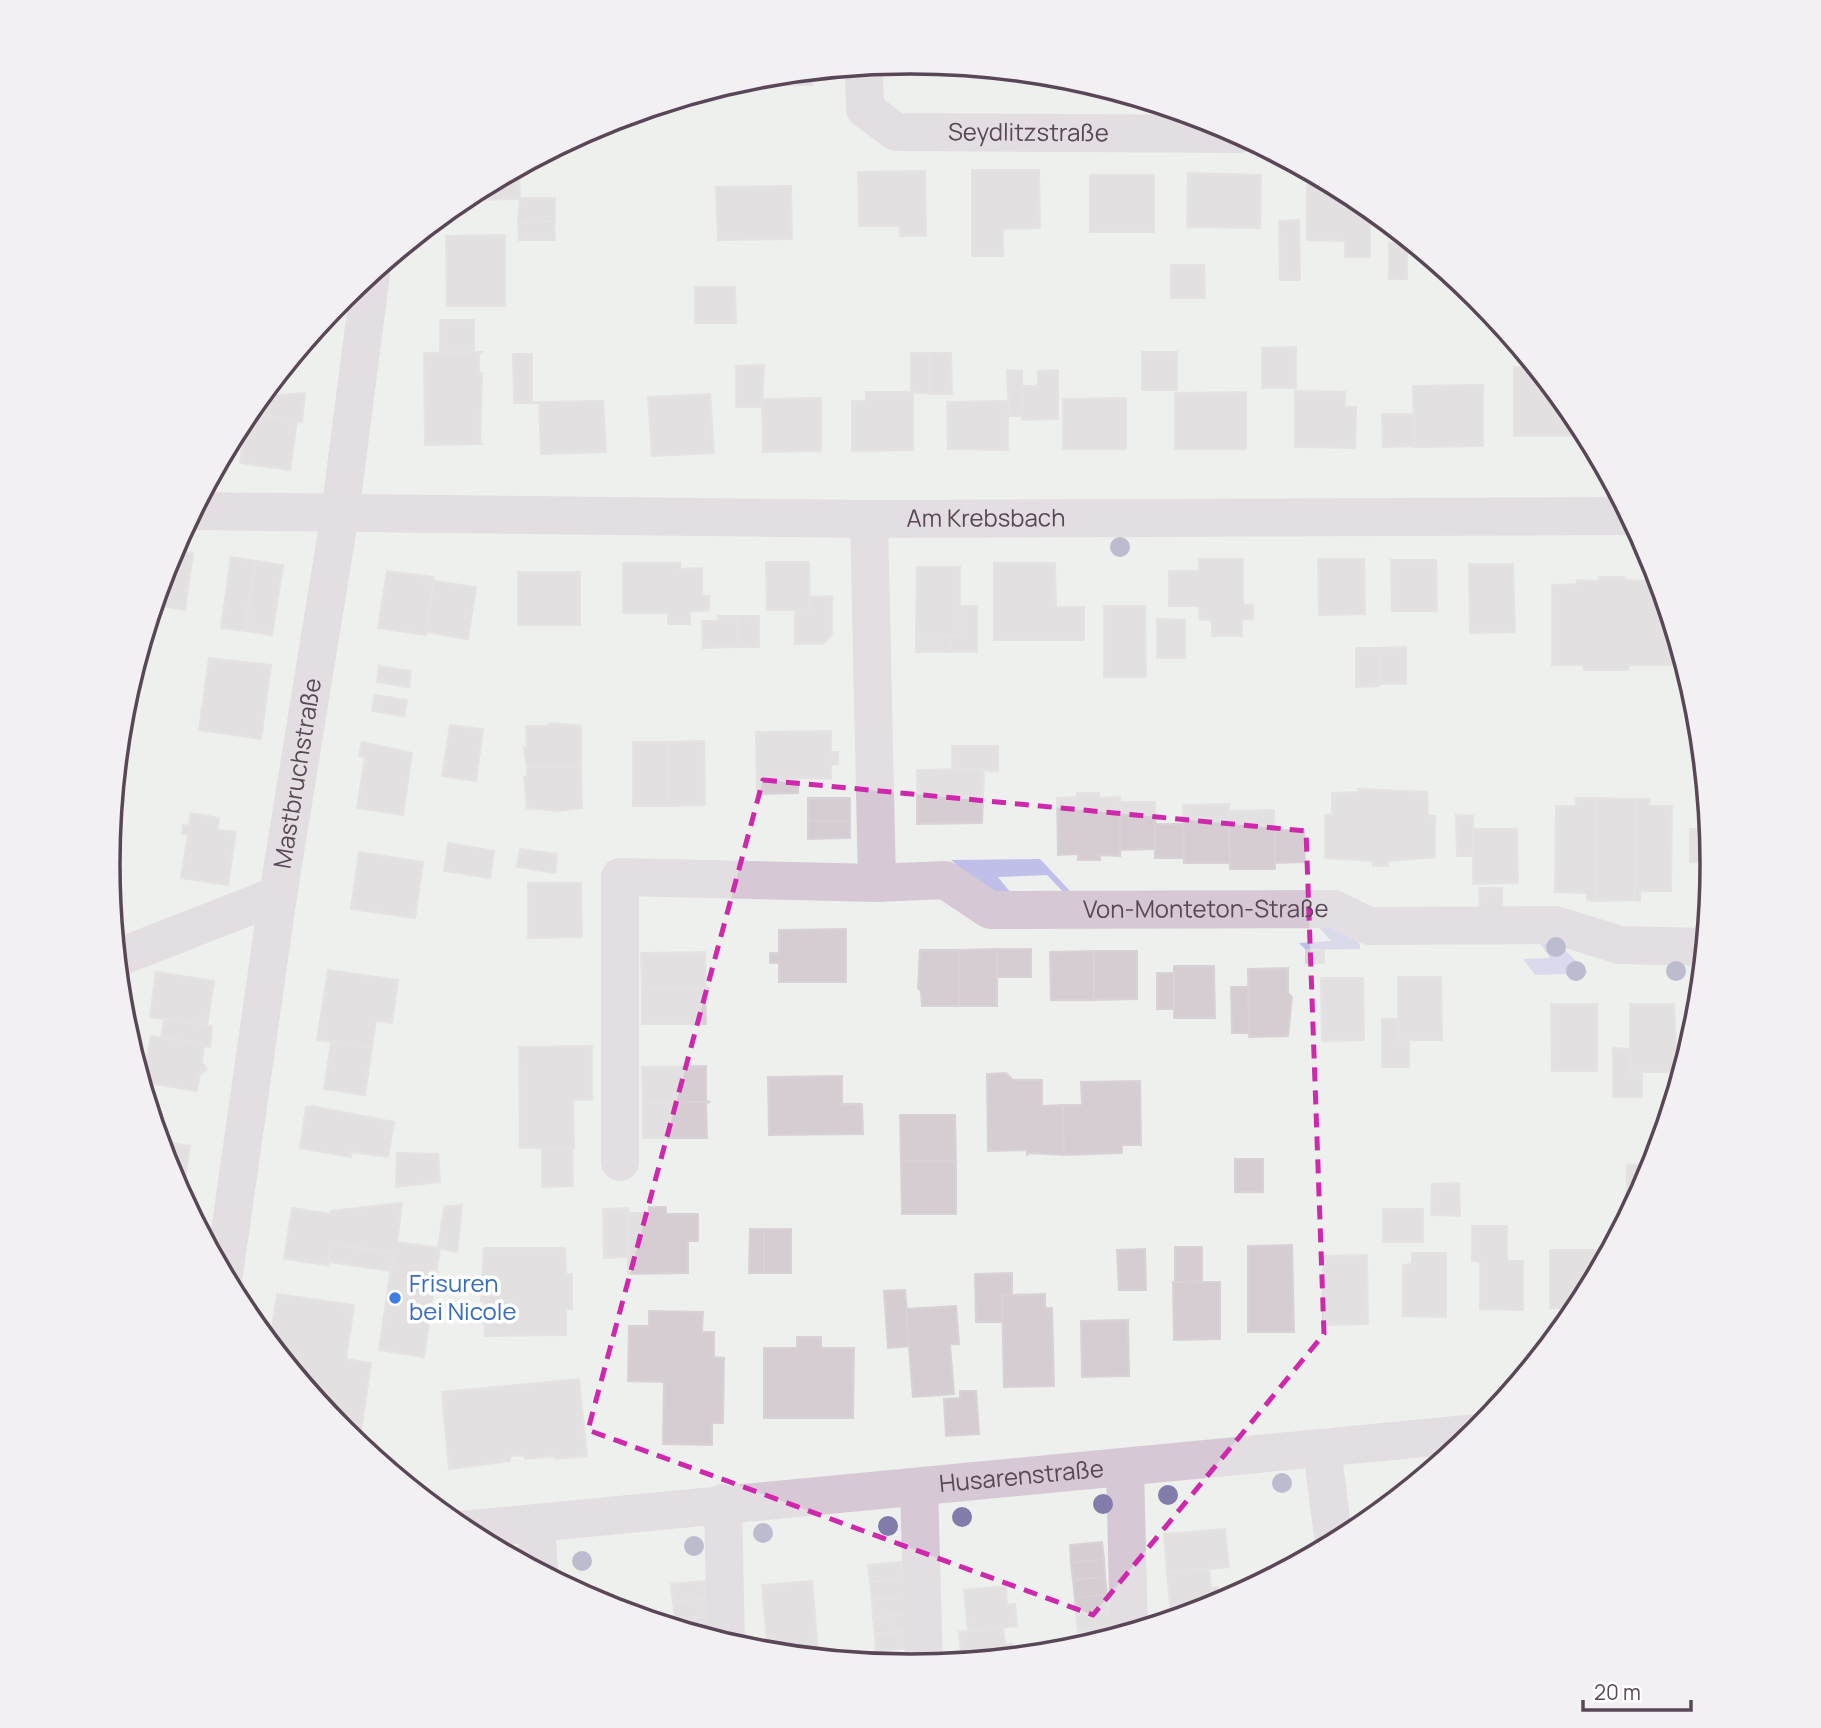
<svg xmlns="http://www.w3.org/2000/svg" width="1821" height="1728" font-family="Manrope,sans-serif">
<rect width="100%" height="100%" fill="#eef0ed"/>
<g fill="#c0bfea">
<path d="M1040,859L1071,892L1068,897L1047,875L998,877L1015,898L985,890L951,860Z"/>
<path d="M1310,917L1332,920L1360,944V949L1306,950L1299,943L1331,941Z"/>
<path d="M1537,939L1555,940L1588,973L1535,975L1523,959L1550,958Z"/>
</g>
<g fill="none" stroke-linecap="round" stroke-linejoin="round">
<path stroke="#d78fe4" stroke-width="10" d="M197,1224L200,1223"/>
</g>
<g fill="#d5cdd2" stroke="#d8d2d6" stroke-width="2">
<path d="M935,64L1009,71V76L935,75Z"/>
<path d="M812,71V85H734L754,77Z"/>
<path d="M519,167L520,199L464,200L465,196Z"/>
<path d="M972,170H1039L1040,228L1003,229V256H972Z"/>
<path d="M925,171L926,236H900V226H859L858,172Z"/>
<path d="M1188,173L1261,175L1260,228L1187,227Z"/>
<rect x="1090" y="175" width="64" height="57"/>
<path d="M1307,183H1331L1370,208V257H1345V241L1307,240Z"/>
<path d="M791,186L792,239L718,240L716,187Z"/>
<path d="M520,198H555V222H518Z"/>
<path d="M1299,220L1300,280H1280L1279,221Z"/>
<path d="M518,222L554,221L555,240H519Z"/>
<path d="M505,235V306H447L446,236Z"/>
<path d="M1389,243L1407,244V279H1389Z"/>
<path d="M1171,265H1204L1205,298H1171Z"/>
<path d="M695,287H735L736,323H695Z"/>
<path d="M440,320H474V352L440,353Z"/>
<path d="M1296,347V388H1262V348Z"/>
<path d="M482,352L479,354V374L482,373L480,443L483,444L425,445L424,353Z"/>
<rect x="1142" y="352" width="35" height="38"/>
<path d="M911,353H929L930,394L911,392Z"/>
<path d="M929,353H951L952,394H930Z"/>
<path d="M513,354H532V402H540V403H514Z"/>
<path d="M764,365L762,407H736V366Z"/>
<path d="M1514,367H1536L1578,418L1588,436H1514Z"/>
<path d="M1007,370L1022,371V416H1009Z"/>
<path d="M1058,370V419L1022,420V386H1038V371Z"/>
<path d="M1483,385V446L1414,447L1413,386Z"/>
<path d="M1295,391L1345,392V407H1356L1355,448L1295,447Z"/>
<path d="M866,392H913V450L852,451V401H866Z"/>
<path d="M1246,392V449H1175V393Z"/>
<path d="M305,393L302,422L259,415L261,396Z"/>
<path d="M710,394L714,453L652,456L648,397Z"/>
<path d="M821,398V451L763,452L762,399Z"/>
<path d="M1126,398V449H1063V399Z"/>
<path d="M603,401L606,452L541,454L539,402Z"/>
<path d="M1008,401V450L948,449L947,402Z"/>
<path d="M247,413L297,421L290,470L240,463Z"/>
<path d="M1382,414H1413L1414,446L1383,447Z"/>
<path d="M172,550L193,553L185,610L156,605Z"/>
<path d="M231,557L256,561L245,631L221,628Z"/>
<path d="M1199,559H1243V605H1253V619H1242V636H1212V620H1200L1199,606H1169V571H1199Z"/>
<path d="M1318,559H1364L1365,614L1319,615Z"/>
<path d="M1391,560H1436L1437,611H1392Z"/>
<path d="M256,561L283,565L272,635L245,631Z"/>
<path d="M766,562H809L810,610H767Z"/>
<path d="M623,563H680V569L702,568V596H709V610L690,612V624H668V613H623Z"/>
<path d="M994,563H1055L1056,607H1084V640H994Z"/>
<path d="M1469,564H1513L1515,632L1470,633Z"/>
<path d="M917,567H960V636H945L943,640H921L916,636Z"/>
<path d="M387,571L434,577L426,635L378,628Z"/>
<rect x="518" y="572" width="62" height="53"/>
<path d="M1599,577H1624L1625,580L1646,581V585H1661L1671,621L1672,665H1629L1628,670H1584V665H1552V585L1577,584V580L1599,581Z"/>
<path d="M434,581L476,587L468,639L426,632Z"/>
<path d="M832,596V634L823,644H795V610H810V597Z"/>
<path d="M960,606H977V652H950V636H960Z"/>
<path d="M1104,606H1145L1146,677H1104Z"/>
<path d="M718,616H738V647L703,648L702,621H719Z"/>
<rect x="738" y="616" width="21" height="31"/>
<path d="M1157,619L1185,620V658H1157Z"/>
<path d="M916,636L921,640H943L945,636H950V652H916Z"/>
<path d="M1406,647V684H1379V648Z"/>
<path d="M1356,648H1379V686L1356,687Z"/>
<path d="M209,658L271,665L261,739L199,730Z"/>
<path d="M379,666L411,671L409,687L377,682Z"/>
<path d="M375,695L407,700L404,716L372,711Z"/>
<path d="M550,723L581,726V767H527L524,747H527L526,726H547Z"/>
<path d="M450,725L483,729L476,781L442,776Z"/>
<path d="M831,731V752H838V764L831,765V779L798,778V793L757,794L756,732Z"/>
<path d="M704,741L705,805L669,806L668,742Z"/>
<path d="M362,742L412,753L403,815L357,808L365,757L359,756Z"/>
<path d="M633,742H668L669,806H633Z"/>
<path d="M952,746H998V771L952,769Z"/>
<path d="M527,767H581L582,808L558,811L527,808L524,777H527Z"/>
<path d="M981,769L984,775L982,823L917,824V770Z"/>
<path d="M1358,789L1427,792L1428,816H1435V857L1388,861V866H1373V861L1325,858V815H1332V793L1359,792Z"/>
<path d="M1077,793H1099V798L1120,797V856L1100,855V860H1078V854L1058,855L1057,798L1077,797Z"/>
<rect x="808" y="798" width="42" height="23"/>
<path d="M1576,798H1595V901L1587,900V893L1555,892L1556,806H1576Z"/>
<path d="M1595,798L1636,799L1635,900L1595,901Z"/>
<path d="M1636,799H1650L1649,806H1672L1671,891H1640V901L1635,900Z"/>
<path d="M1120,802H1155L1156,849L1120,850Z"/>
<path d="M1229,804L1230,863H1184L1183,805Z"/>
<path d="M1274,810L1275,869H1230L1229,811Z"/>
<path d="M191,813L219,818L217,830L236,832L228,885L181,878L188,834H182L183,825L189,826Z"/>
<path d="M1456,815L1473,816V856H1457Z"/>
<path d="M808,821H850V838L808,839Z"/>
<path d="M1155,824H1183L1184,858H1155Z"/>
<path d="M1473,829H1517L1518,883L1473,884Z"/>
<path d="M1690,829H1710L1713,862H1690Z"/>
<path d="M1275,830H1304L1305,862L1275,863Z"/>
<path d="M448,843L494,851L490,878L444,871Z"/>
<path d="M520,849L557,854L555,873L517,867Z"/>
<path d="M359,852L423,862L415,918L351,909Z"/>
<path d="M528,883H581L582,937L528,938Z"/>
<path d="M1479,888H1502V908H1480Z"/>
<path d="M846,929V982H779V963H770V953H779V930Z"/>
<path d="M997,949V1006H959V950Z"/>
<rect x="997" y="949" width="34" height="28"/>
<path d="M920,950H959V1006H922L921,991L918,988Z"/>
<rect x="1306" y="950" width="18" height="13"/>
<path d="M1094,951V1000H1051L1050,952Z"/>
<path d="M1094,951H1137V999L1094,1000Z"/>
<path d="M705,952L706,987L709,988H642L641,953Z"/>
<path d="M1174,966H1214L1215,1018H1174Z"/>
<path d="M1288,968V993L1292,997L1288,1036L1249,1037L1248,969Z"/>
<path d="M328,970L398,980L392,1023L376,1021L372,1047L317,1040Z"/>
<path d="M156,972L214,981L207,1026L150,1017Z"/>
<rect x="1157" y="973" width="17" height="36"/>
<path d="M1398,977H1441L1442,1040H1398Z"/>
<path d="M1321,978H1363L1364,1040L1322,1041Z"/>
<path d="M1231,987H1248L1249,1033H1232Z"/>
<path d="M642,988H709L705,989L706,1024H642Z"/>
<path d="M1551,1004H1597V1071H1552Z"/>
<path d="M1630,1004H1674L1676,1053L1673,1052L1674,1072H1630Z"/>
<path d="M164,1019L212,1026L210,1047L161,1038Z"/>
<path d="M1382,1019H1398V1040H1409V1067H1382Z"/>
<path d="M151,1036L204,1044L202,1062L207,1069L200,1074L197,1091L142,1082V1058L147,1059Z"/>
<path d="M331,1042L372,1047L365,1095L324,1089Z"/>
<path d="M592,1046V1100H573L574,1148H520L519,1047Z"/>
<path d="M1613,1048L1630,1049V1072H1642V1097H1613Z"/>
<path d="M706,1066V1101L710,1102L643,1103L642,1067Z"/>
<path d="M1006,1073L1013,1080H1042V1106L1063,1105L1064,1155L1030,1153L1027,1155V1150L988,1151L987,1074Z"/>
<path d="M842,1076V1104H862L863,1134L769,1135L768,1077Z"/>
<path d="M1140,1081L1141,1145H1122V1153L1064,1155L1063,1105H1082L1081,1082Z"/>
<path d="M710,1102L706,1103L707,1138H643V1103Z"/>
<path d="M312,1106L394,1122L388,1157L352,1152L351,1157L300,1148L306,1107Z"/>
<path d="M900,1115H955L956,1161H901Z"/>
<path d="M160,1141L190,1146L183,1193L169,1171Z"/>
<path d="M542,1148H572L573,1186L542,1187Z"/>
<path d="M397,1153L438,1154L440,1182L396,1187Z"/>
<rect x="1235" y="1159" width="28" height="33"/>
<path d="M901,1161H956V1214H902Z"/>
<path d="M1627,1165H1654L1639,1196H1627Z"/>
<path d="M1459,1183L1460,1216L1431,1215L1432,1184Z"/>
<path d="M402,1203L397,1242L440,1248L424,1357L379,1350L393,1253L331,1244L328,1265L284,1259L292,1208L330,1214L331,1211Z"/>
<path d="M462,1205L457,1252L438,1248L444,1207Z"/>
<path d="M649,1207H666V1214H698V1241H688V1273L628,1274V1213H649Z"/>
<path d="M628,1208V1257L604,1258L603,1209Z"/>
<rect x="1383" y="1209" width="40" height="33"/>
<path d="M1472,1226H1507V1261H1523V1310L1480,1309V1261H1472Z"/>
<path d="M750,1229H764V1273H749Z"/>
<rect x="764" y="1229" width="27" height="44"/>
<path d="M331,1244L393,1253L391,1271L329,1262Z"/>
<path d="M1292,1245L1294,1332H1248V1246Z"/>
<path d="M1175,1247H1202V1281L1175,1282Z"/>
<path d="M484,1248H565L566,1274H572V1309H566V1335L485,1336L484,1301H481Z"/>
<path d="M1145,1249L1146,1290H1119L1117,1250Z"/>
<path d="M1550,1250H1610L1579,1308H1550Z"/>
<path d="M1412,1253H1446V1317L1403,1316V1265L1412,1264Z"/>
<path d="M1367,1255L1368,1324L1323,1325V1256Z"/>
<path d="M1012,1273V1295H1002L1003,1322H976L975,1274Z"/>
<path d="M1173,1282H1220V1339L1174,1340Z"/>
<path d="M905,1290L910,1346L888,1348L884,1291Z"/>
<path d="M277,1294L354,1305L346,1359L371,1363L359,1445L343,1431L270,1343Z"/>
<path d="M1045,1294V1308H1052L1054,1386L1004,1387L1002,1295Z"/>
<path d="M956,1306L959,1344H950L954,1394L913,1397L906,1309Z"/>
<path d="M649,1311L703,1312L702,1332H714V1357L724,1358L723,1423H712V1445L663,1444L664,1382L628,1381L629,1326H649Z"/>
<path d="M1128,1320L1129,1376L1082,1377L1081,1321Z"/>
<path d="M797,1337H821V1348H854L853,1418H764V1348H797Z"/>
<path d="M579,1379L587,1456L556,1459V1456L525,1459L524,1455L510,1456V1461L449,1469L442,1392Z"/>
<path d="M960,1391H976L979,1434L946,1436L944,1399L960,1398Z"/>
<path d="M1225,1529L1229,1567L1167,1573L1164,1534Z"/>
<path d="M1102,1542L1104,1559L1071,1563L1070,1545Z"/>
<path d="M1104,1559L1105,1577L1073,1580L1071,1563Z"/>
<path d="M901,1562L903,1579L870,1582L868,1565Z"/>
<path d="M1209,1569L1211,1588L1218,1587L1220,1605L1203,1610L1171,1613L1167,1573Z"/>
<path d="M1105,1577L1107,1594L1075,1598L1073,1580Z"/>
<path d="M903,1579L904,1597L872,1600L870,1582Z"/>
<path d="M704,1581L706,1599L673,1602L671,1584Z"/>
<path d="M812,1581L818,1650L768,1653L762,1585Z"/>
<path d="M1006,1586L1007,1605L1015,1604L1017,1626L968,1631L964,1590Z"/>
<path d="M1107,1594L1109,1612L1076,1615L1075,1598Z"/>
<path d="M904,1597L906,1614L873,1617L872,1600Z"/>
<path d="M706,1599L707,1616L675,1619L673,1602Z"/>
<path d="M1203,1610L1163,1622V1614Z"/>
<path d="M1109,1612L1111,1629L1078,1632L1076,1615Z"/>
<path d="M906,1614L907,1631L875,1634L873,1617Z"/>
<path d="M707,1616L709,1633L698,1635L675,1628V1619Z"/>
<path d="M1003,1628L1005,1644H1012L1013,1657L962,1662L959,1632Z"/>
<path d="M907,1631L909,1648L876,1651L875,1634Z"/>
</g>
<g fill="none" stroke-linecap="round" stroke-linejoin="round">
<g stroke="#d6c8d5" stroke-width="38">
<path id="s1" d="M864,66L865,109L896,132L1240,134"/>
<path id="s2" d="M193,511L869,519L1631,516"/>
<path d="M869,519L877,883"/>
<path d="M117,958L278,895"/>
<path id="s3" d="M620,1162V877L877,883L945,880L990,910L1334,909L1369,926L1555,925L1620,945L1705,947"/>
<path id="s4" d="M224,1274L278,895L340,514L371,273"/>
<path d="M1322,1448L1334,1544"/>
<path d="M1125,1468L1129,1633"/>
<path d="M919,1487L924,1665"/>
<path d="M723,1503L726,1643"/>
<path d="M536,1524L539,1571"/>
<path id="s5" d="M462,1530L1477,1433"/>
</g>
</g>
<g fill="#827caa">
<circle cx="1120" cy="547" r="10"/>
<circle cx="1556" cy="947" r="10"/>
<circle cx="1576" cy="971" r="10"/>
<circle cx="1676" cy="971" r="10"/>
<circle cx="1282" cy="1483" r="10"/>
<circle cx="1168" cy="1495" r="10"/>
<circle cx="1103" cy="1504" r="10"/>
<circle cx="962" cy="1517" r="10"/>
<circle cx="888" cy="1526" r="10"/>
<circle cx="763" cy="1533" r="10"/>
<circle cx="694" cy="1546" r="10"/>
<circle cx="582" cy="1561" r="10"/>
</g>
<path d="M0 0H1821V1728H0ZM763,780L1306,831L1324,1334L1093,1615L588,1430Z" fill="#eef0ed" fill-opacity=".55" fill-rule="evenodd"/>
<path fill="none" stroke="#cf28ad" stroke-width="5" stroke-dasharray="14 9" stroke-linejoin="round" d="M763,780L1306,831L1324,1334L1093,1615L588,1430Z"/>
<circle fill="#3f7fe0" stroke="#fff" stroke-width="2.5" cx="395" cy="1298" r="7"/>
<g text-anchor="middle" stroke-width="7" stroke-linejoin="round" paint-order="stroke">
<g font-size="24" fill="#594757" stroke="#fff">
<text dy="8" stroke="none"><textPath href="#s1" startOffset="214">Seydlitzstraße</textPath></text>
<text dy="8" stroke="none"><textPath href="#s2" startOffset="793">Am Krebsbach</textPath></text>
<text dy="8" stroke="none"><textPath href="#s4" startOffset="506">Mastbruchstraße</textPath></text>
<text dy="8" stroke="none"><textPath href="#s3" startOffset="880">Von-Monteton-Straße</textPath></text>
<text dy="8" stroke="none"><textPath href="#s5" startOffset="562">Husarenstraße</textPath></text>
</g>
<g font-size="24" fill="#366cbe" stroke="#fff" text-anchor="start">
<text x="409" y="1292">Frisuren<tspan x="409" dy="28">bei Nicole</tspan></text>
</g>
</g>
<path d="M0 0H1821V1728H0ZM120 864a790 790 0 1 1 1580 0a790 790 0 1 1-1580 0Z" fill="#f2f0f2" fill-rule="evenodd"/>
<path fill="none" stroke="#594757" stroke-width="3.5" d="M120 864a790 790 0 1 1 1580 0a790 790 0 1 1-1580 0Z"/>
<path d="M1583 1700v10h108v-10" fill="none" stroke="#594757" stroke-width="3.5"/>
<text x="1594" y="1700" font-size="21" fill="#594757" stroke="#ffffff" stroke-width="5" paint-order="stroke">20 m</text>
</svg>
